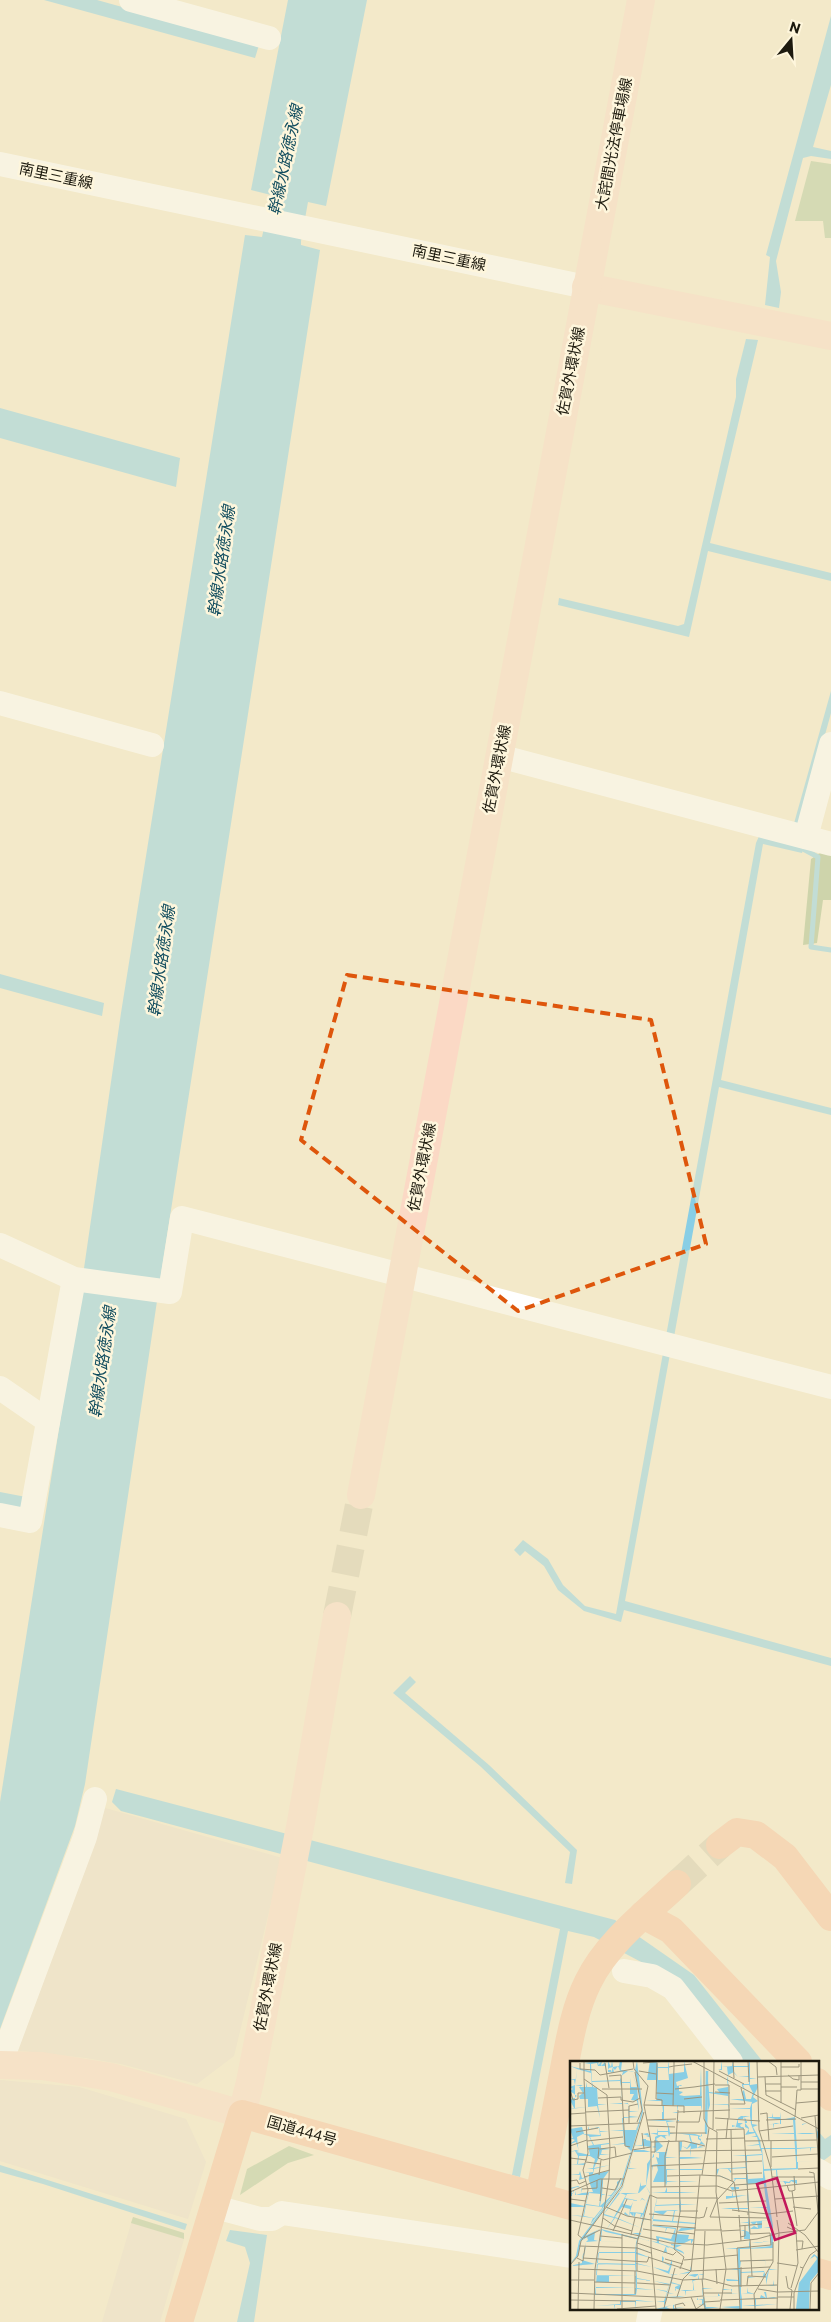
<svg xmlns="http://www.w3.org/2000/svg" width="831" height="2322" font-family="Commissioner,'Noto Sans JP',sans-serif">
<rect width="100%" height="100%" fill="#f3e9c9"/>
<g fill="#eaddc9">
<path d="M98,1806L282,1858L234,2056L197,2084L121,2064L86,2058L12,2050Z"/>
<path d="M0,2080L79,2087L186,2119L206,2162L188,2219L0,2161Z"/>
<path d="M133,2217L184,2233V2239L160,2322H102Z"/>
</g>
<g fill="#b2c89b">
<path d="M811,161L831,164V238H825L823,221H795Z"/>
<path d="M289,2146L314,2155L288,2163L240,2195L247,2169Z"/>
<path d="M133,2217L184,2233V2239L131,2223Z"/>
</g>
<path fill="#a3bb87" d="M826,849L831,855V900H823L817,943L803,945L811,859Z"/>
<g fill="#88cee5">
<path d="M44,0H97L259,45L255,58Z"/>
<path d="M288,0H367L326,206L308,202L301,241V245L320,250L160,1281L85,1784L75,1826L0,2029V1802L81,1289L121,1013L245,235L262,237L271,195L251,190Z"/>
<path d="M831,16V85L813,147L831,151V159L811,156L803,158L776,261L781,292L779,308L765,305L770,257L766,255Z"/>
<path d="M746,339L758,340L710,543L831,573V581L708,551L689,637L558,605L559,598L678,626L684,624L736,397V379Z"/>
<path d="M0,408L180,458L176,487L0,438Z"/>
<path d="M831,691V713L799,829L793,827Z"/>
<path d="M760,834L804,846L802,853L763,844L721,1080L831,1108V1115L719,1087L674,1337L666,1336L756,843Z"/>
<path d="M0,974L104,1003L102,1016L0,988Z"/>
<path d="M663,1353L670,1354L625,1601L831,1658V1666L624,1610L621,1622L584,1611L558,1590L544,1566L525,1551L520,1556L514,1550L523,1540L548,1559L563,1585L585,1606L616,1614Z"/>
<path d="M0,1492L26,1497L23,1511L0,1507Z"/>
<path d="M410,1676L416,1682L405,1693L489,1765L577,1850L572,1884L565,1883L570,1852L480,1766L393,1693Z"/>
<path d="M116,1789L615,1920L694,1975L763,2062H742L643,1963L594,1937L568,1931L520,2177L512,2175L560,1929L121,1811L112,1802Z"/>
<path d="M817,2130L825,2139L831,2135V2155L823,2161L817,2154Z"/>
<path d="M0,2165L187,2224L185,2230L43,2184L0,2172Z"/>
<path d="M230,2230L267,2235L254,2322H237L250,2263L245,2247L226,2241Z"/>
</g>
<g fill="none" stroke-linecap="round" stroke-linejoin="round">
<path stroke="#88cee5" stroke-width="5" d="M803,849L818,857L811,947L831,950"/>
<path stroke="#d3caad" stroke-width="28" stroke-dasharray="28 14" stroke-linecap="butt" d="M337,1616L361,1495"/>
<path stroke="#d3caad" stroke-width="28" stroke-dasharray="28 14" stroke-linecap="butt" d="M677,1884L720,1845"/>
<g stroke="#fff" stroke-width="24">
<path d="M131,0L269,38"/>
<path d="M0,164L586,287"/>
<path d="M0,703L152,745"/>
<path d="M499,756L831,844"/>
<path d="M806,837L831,744"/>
<path d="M0,1245L74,1279L170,1292L182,1218L831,1387"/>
<path d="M0,1388L48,1421"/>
<path d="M0,1515L30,1521L74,1279"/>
<path d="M624,1971L652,1976L673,1988L731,2062"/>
<path d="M0,2057L7,2046L85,1837L95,1799"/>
<path d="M817,2170L831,2178"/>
<path d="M215,2207L260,2219H272L282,2213L571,2256"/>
<path d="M648,2322L651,2308"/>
</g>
<g stroke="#fbd9c5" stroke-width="28">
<path d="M586,287L831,336"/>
<path d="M361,1495L641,0"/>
<path d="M0,2065L42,2066L111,2077L242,2114L250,2082L301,1822L337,1616"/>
</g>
<g stroke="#f8c09e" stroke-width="28">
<path d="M720,1845L737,1832L756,1835L785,1857L831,1917"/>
<path d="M643,1915L671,1930L798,2062"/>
<path d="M817,2082L831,2097"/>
<path d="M539,2197C547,2156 555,2115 563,2074C569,2043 574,2010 588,1982C607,1943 646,1913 677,1884"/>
<path d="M817,2272L831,2276"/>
<path d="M179,2322L242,2114L571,2206"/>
</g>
</g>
<path d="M0 0H831V2322H0ZM347,975L651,1020L706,1244L518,1311L301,1140Z" fill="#f3e9c9" fill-opacity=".55" fill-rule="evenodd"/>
<path fill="none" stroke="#de560c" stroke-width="4" stroke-dasharray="10 6" stroke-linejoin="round" d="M347,975L651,1020L706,1244L518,1311L301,1140Z"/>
<g text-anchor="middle" stroke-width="5" stroke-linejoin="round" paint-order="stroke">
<g font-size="15" fill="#1d1a0e" stroke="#fef6dc">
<text transform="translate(614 144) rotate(-79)" y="5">大詫間光法停車場線</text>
<text transform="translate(56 176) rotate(12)" y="5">南里三重線</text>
<text transform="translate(449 258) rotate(12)" y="5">南里三重線</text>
<text transform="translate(571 371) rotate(-79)" y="5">佐賀外環状線</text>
<text transform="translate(497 769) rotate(-79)" y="5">佐賀外環状線</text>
<text transform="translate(422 1167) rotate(-79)" y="5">佐賀外環状線</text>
<text transform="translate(268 1987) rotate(-79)" y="5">佐賀外環状線</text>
<text transform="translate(302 2131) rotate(16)" y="5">国道444号</text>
</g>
<g font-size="16" font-style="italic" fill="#134e5f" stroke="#fef6dc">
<text transform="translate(285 160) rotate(-78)" y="6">幹線水路徳永線</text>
<text transform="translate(221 561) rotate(-82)" y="6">幹線水路徳永線</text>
<text transform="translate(161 961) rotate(-82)" y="6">幹線水路徳永線</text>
<text transform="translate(102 1362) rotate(-82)" y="6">幹線水路徳永線</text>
</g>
</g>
<g transform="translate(570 2061)">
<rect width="249" height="249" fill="#f3e9c9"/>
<path d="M29,0L28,4L32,0L31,5L35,1L36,5H28L27,2L21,3L22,20L50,19L53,11L50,10L48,5L45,9L43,7L44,11L41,12L43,6L39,7L38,9H41V11H38V0L41,6L42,0L43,6L48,5H49L50,0L52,1L51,9L65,11H62L67,25L69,50L59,51V55L69,56L53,57V59L54,69H66L68,63L66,72L72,49L65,9L67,0L73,51L52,123L15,175L30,168L25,171L24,179L28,180L16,181L15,191H26H15L12,199L25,203L0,205L12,202V199L13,193L14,192L16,181L18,179L17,176L11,180L8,195L0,203L6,195L9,180L50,125L61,90L54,83L41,84L54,82L53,70H40L53,69L52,57H30L27,45L0,48L4,47L0,39L7,35L0,30L3,28L0,26L5,24L4,19L0,18H6L7,8L0,5L20,10V3L14,2ZM7,8L21,12L22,26H17L16,21V26L5,24ZM58,10L62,11L67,26H61L60,17V21H51V15ZM50,20L51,26V22H60V33H64L61,39L67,40L69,50H59L58,42L53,43H58L59,56H53L51,27V31L37,32L51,31L52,42L39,43H52L53,57H30L28,44L37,43H28L27,27L23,26L22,21ZM5,24H13L9,26L13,32L9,35L10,38H18V46L5,47ZM80,0H87L88,6H98L99,0V13L114,11V0L118,17L106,21L107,25L111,24L112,25H109V30L113,31V27V31L109,34L114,35L130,34L131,6L132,50L131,45H108L107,51L109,52V60H106L109,59V52H102L107,51V44H94V52H101H94V59L106,60L97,61L99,66L100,72L105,73H100L99,76L98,71H88V74H98L95,75L96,78L91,75L86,78L93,85L86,91H97L96,90L98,86L96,96H108L96,97V108L109,109V96H120V91L121,85L117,88L112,85L111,90H110V94L109,95V81L112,80V85L117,87L121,81L120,79L119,74L106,72L125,73L131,75L132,72V75L129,76V77L131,78V80L128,78V75L120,74L122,81L130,83L131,80L135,84L127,82V87L130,85L134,86L121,88L120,96L133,97L110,98V108H132L133,103L132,109H110V120H128L110,121V125L109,120L97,121L96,125L95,121H83L88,109L87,105H83V110L82,104L88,103L86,96L89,97V92L84,91V96L82,97L86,87L82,86L85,85V76L88,74L80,72H87L88,67V70H98V66L96,60H77L92,59V51H75H93L92,40H76L87,39V19H77ZM88,7H98L99,19H88ZM97,109H109V120H97ZM151,0L152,6L162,5V0L163,5H178L180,0V17H187L180,18V24L187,23L188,26L183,36L188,40L182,43V63L188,64L183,66L190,79L191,87H225L224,73H201L224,72L223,59H211V63H204L203,68V63L197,64L202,63L206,62L210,63V59L196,56H202V52L203,56H210V51L211,59L225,56L226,73L232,72V63L237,62L232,64V72H246V67L249,73L247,79L246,72L240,73V76V73H226L227,87L249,86L241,87V91L240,87L227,88V101L248,100L228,101V108L207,109L208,121L214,120L219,121L221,119H224V115L225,119H234H227V123L221,120L220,122H216V124L213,120L207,121V125L206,109L194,110L203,165V187L170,188V194L195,193L170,194V200L195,199L196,206L195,200H171L170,207L171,211L194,210L196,216L199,208L203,201L199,208H208L199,209L196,224H203L204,219V224H208L202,225L204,236L207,237L186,238V244L207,243L186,245V248L185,245H172L185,244V238H172V248L151,246L170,245L169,232L151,233L162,232L161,228L154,229L152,228H162V232H169V220H157L156,218L169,219L168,209L157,208H168V201H156H168V188H155L179,186V179L181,187L201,185L200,180L187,182H181L200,180L201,172V167H193L201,166L199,159L192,160V167L188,168H180V178H174V170H170L174,169L179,171L178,162H170L178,161V155L180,168L184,165L188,167L187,161L184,164L180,161L199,159L197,147H179L178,154V148H160L151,147H178L177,134L156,138V135H162V130L163,135L177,134L178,129L179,147L197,146L195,133L179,134L195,133L194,123H178L177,128V124L170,123H177L176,118H166L160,126H169V128L162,129L160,126L163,121L165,118L163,117H176V107L159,108L161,110V112L158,108H149L147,114L151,115L161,119L146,114V108L176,106L175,95H162L192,93L189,84L176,85L189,83L187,76H181L186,75L185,72L175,74L179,68L175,66V62L179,67V71H184L181,63L180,55L175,56L174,57L176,58V60H177V62H175L174,55L173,58H168V62H173L170,64L171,66H173L174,67V68L166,66L165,69L166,65L162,66V61H157H162V56V64L166,65L168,57L171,55H180V48H159L158,44H140L138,50L137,9L139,31L150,32L147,28L158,26L157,19L158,15L159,48L180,47L182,41L160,38H174L172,31L174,29L176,38H181L183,32L179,24H173L175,29L172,25V23H179V16H168L164,11L158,14L157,6H152V9H148L151,8ZM164,6H179V15L168,16L164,12ZM139,32L158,35L159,43L140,44ZM192,88H225L226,101L203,102L226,101V107L194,108ZM192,94L193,106L177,107V95ZM193,106V117L178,118L177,107ZM194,211L193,215L171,218H178V226L177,232H171V212ZM178,216H196V224L202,225L204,236L197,237L196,231H194L196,237L191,234L190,237L172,238L171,232L185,233L178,231ZM18,65L19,68L29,66L30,70H39L30,71L31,75L20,76L24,84L39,82V83L31,84V87L40,88L32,89L31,93H40L30,94L24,107L40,104L24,108L23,113L39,110L33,118V122L38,123L33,122L32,133L36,134H32L30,145L41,135L37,134H41L46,128L47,124L39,123L47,124V121L51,118L47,128L20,164L23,157L0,154L13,155L15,146H1L0,142L15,145L18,134H5V130L6,134L12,132L11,127L7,126L1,128L2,132H3V130H4L3,132L2,133V135H0V127L8,125L11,127L12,128V132L23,131L20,123L12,126L20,123L18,116L9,119L10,114L0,113H9L10,110L12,117L17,116H18L19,118V112H14L23,111V108L17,107H23L25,98L20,95H9L8,103L16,102L14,104L0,103H7L8,95L5,90L0,91L6,89L9,90L6,81L0,83L5,79L0,77H3L0,68L12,66L14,73L30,74L29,67L18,68ZM13,73L19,75L23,84L18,85L20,94L6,91L9,90L8,86L17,84L8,86L7,76ZM19,132L31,133L29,145L16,143ZM16,144L32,146V147L24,157L14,155ZM69,72L65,84H72V78H76V76L79,75L72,73L78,72L80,76H76V79L81,80V86L65,84L64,89H74L81,91H63L59,107L67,108V97V108H64V114V108H58L53,126L49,132H68L71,121V125L76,124L77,108H71V114V108H68H77V103L81,97L76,125L80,133L73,157L80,159L73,158L71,172L69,177L80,180L68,177L66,186L80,191L67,187L66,191L81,197L66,193V202L82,206L66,203L67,217L83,220L67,218V227L84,229L67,228L66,234V239L85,241L66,240V248L65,241H51V244H45L44,248V244L25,245L50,243V240H66V234H25L31,168L67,177L69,174L62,172H71V167L45,157L36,169L44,157L33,154L53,125ZM76,125L80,132L73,152L60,151L63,141L61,145L53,143L55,138L70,140L72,138L76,140L72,137L70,140L55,137L57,133L69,132ZM50,132L56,134L44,156L34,153ZM52,146L60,148L59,155L55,151L54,153L58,155L59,156L60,152L63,155V151L64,157L66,152L71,153L70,158L73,153L71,167L45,156ZM32,169L36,171L67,178L66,182L31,180ZM30,180L66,182L65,191H29ZM28,192H65V203L27,202ZM27,203L65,204L66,215L26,214ZM39,215H65L66,227L26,226V221H39ZM26,227H65V233H26ZM97,126V131H109V126L110,131H127L110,132V137L111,143H127L111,144V151H127H110L109,144L85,145L84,150L109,149L105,150L103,160L126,162L125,168L111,170H108L111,167H125L126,163L83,160L82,164L106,167L105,173L119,174L118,178H124L121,183V179L112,183L89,177V182L104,187L105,185L101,184V183L112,184L105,187L112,190L115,193L122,192L115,193L97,185L100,187L96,186L97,192H93L92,195L94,197L93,201L98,203L100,204L102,198V203L121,205L119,212L103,214L101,221L111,224L110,229L105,227L106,229L105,230V226L109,224L100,222L97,231L104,233L97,232L96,236L115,235V230L110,229H123V223L112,224L123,223L122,218H128V214L125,216L118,214L125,213H133L134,209L132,227H143L133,228V236L148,235V232L150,235L134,236L136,246H150L135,248L133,243L130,244H128V248V244L132,243V239H127V236L128,239L133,238L132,225L133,214L128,213L129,218L123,220L124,229H127V235V229L116,230L115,235L103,237V244L122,240L104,244V247L115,246L103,248V237L97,236L94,246L102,244L96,246L100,248H86L94,246V241H86L94,240L97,231L85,228L97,230L99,224L84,220L100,223L102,214L83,206L98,210L100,205L92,201V195L81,192L92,195L96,185L81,180L87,181L86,175L101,178L105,168L97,167L95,172L96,167L82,165L81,170L87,135L86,144L110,143L109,132H81L95,131ZM97,150H104L102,160L82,158L84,151L93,154ZM102,203L121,205V210L106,214L99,213ZM244,193L249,197V210L240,221L239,248H226L229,222L247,198L245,195L240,198Z" fill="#88cee5" fill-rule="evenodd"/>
<path fill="none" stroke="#88cee5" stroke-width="2.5" d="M136,73L137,10"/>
<path fill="none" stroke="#9d967e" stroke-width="1" d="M14,0V18L37,34L40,87L39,117L25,208L24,248M63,0L64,8L78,25L74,44L81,81V186L86,248M104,0V5L122,3M122,0L249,68M134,0V58L138,66L147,71L146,131L156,208L150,248M163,0L164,17M178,0L179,21M187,0L189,69L201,108L207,156M198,0L206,6L207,14M211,0V42M10,2V8L25,9L30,14L63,8M35,2L39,27M73,2L97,0M87,2L86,38L92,39V44M99,6L104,5L103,45M211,6H229V3M69,10L86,13M149,10L174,23M65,11L72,49L67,61M218,14L223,18L229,19V15M39,15L51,14L55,85L60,86M188,16L249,14M195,16L196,34L226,49M14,18L17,79M231,21H249M195,23H211M145,24H159V57M124,26L145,23M211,26H227M32,28H72M105,28L124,26M231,28H249M0,29L3,39L8,38V32H14M195,30H211M145,31L160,32M86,32L104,33M28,37L51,36V39L63,41L70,37M114,38L132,36M226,42L249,40M160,43H175L171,27M74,44L114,45V52M15,51L59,49M108,51L160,49M0,53L15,52M190,53L197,52L199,80M245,55L249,103M225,56L227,29H231V0M145,57L190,60M231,57L249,54M77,59L106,58M196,59L226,58M106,61H129L131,50M59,62V45L68,43M0,65L71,62M78,65L105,66M143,68L144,0M146,69L174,68M161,69L162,120M189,70L223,65M6,71L28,67M72,72L74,88M100,72H136M136,78L175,77M156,78L158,57M17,80L53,76M106,80L108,49M109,80L110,151L104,188L114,196L110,208M175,80L247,79M81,81L114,80L135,85M0,85L17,79L18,92L13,109L18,129L8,174L13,178M18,88L29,87L28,97L33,99L62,92M30,88L45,86L46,96M62,89L81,86M109,90L191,89M81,91H85V79M202,96L248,93M0,97L17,99M16,101L31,103M81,105L192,100M201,106V80M228,108L249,107M239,111L244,112L249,159M162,113L192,112M29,114L31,99M132,114L139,67M97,115L130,114M14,116L40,109M202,116H244M0,120L7,119L9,123L16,120M164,121L147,139L140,156L199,157M165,124L194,122M217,124L219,130H222L227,165M81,126L147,125L162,130L203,126M95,126V95L99,79M203,126L249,121M32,127L45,129L51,117M12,128L27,127V119M222,130L225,129L224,115M0,131L30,118H54M0,138L16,140M205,138L249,135M30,140L32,118M149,142L196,140M36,146L57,155L81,159M223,146L241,148M162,149L178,151V154M110,150H128M179,151L198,153L223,150M79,153L129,157M169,154L171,180M33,157L46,166M129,157L134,156L137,146M0,159L100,182L137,184L187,178L209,172L207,159M218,162L235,174L249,192M83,164L126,167M46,165L62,170M169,165L192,163M217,166L226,170L228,202L221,227M73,168L106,173M125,169H152M43,170L57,138M152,170L170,169M107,171L125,173M52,173V248M52,174L68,178M61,174L65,157M30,175L52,177M170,176L175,175V165M14,177L30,169M180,178L182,215M226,180H233L232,188M67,182L103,194L106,191M9,185L67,187L81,192M226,189L249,185M78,196L121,210L200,206M7,197L13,200L15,186M13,197L77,201L79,196M95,198L113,203M114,199L168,194M170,200L203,199M207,202L227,205M0,204L8,195L11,180L52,125L74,51M171,206V226M233,207L240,194L247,189M8,208L67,210L113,219L135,218L162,225L207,224M146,208L147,223M65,210V233M67,210V182L80,134L87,137H148M216,215L218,227L222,229L220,248M132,218L135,248M133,218L135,170M0,219H24M24,221L65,222M67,222L100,224M177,224L178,215L196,216M188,228L207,231M208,231L249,230M0,232L110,237L133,235M133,232H162M107,236L113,218L121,210L130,114L150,115L164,121L169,151M121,236L126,248L135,242M208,236H224M0,239L66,240M150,239L208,237M134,241L150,240M94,247L105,207M8,248L9,201M47,248L86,245M106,248L105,244L113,242L115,245M170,248L167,187L201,184L200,172L180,173L174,68M185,248L184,233L203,201V181M207,248L209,172L235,169L249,150M224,248V232L233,207L230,206M240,248L241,222L249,212"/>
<path fill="#c2185b" fill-opacity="0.15" stroke="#c2185b" stroke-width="2.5" d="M207,117L225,172L205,179L187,123Z"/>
<rect width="249" height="249" fill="none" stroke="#1d1a0e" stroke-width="2.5"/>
</g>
<g transform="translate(791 40) rotate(18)" stroke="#fef6dc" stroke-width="4" paint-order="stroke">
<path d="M0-4L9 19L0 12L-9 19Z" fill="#1d1a0e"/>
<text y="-8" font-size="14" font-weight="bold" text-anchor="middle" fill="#1d1a0e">N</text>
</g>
</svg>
